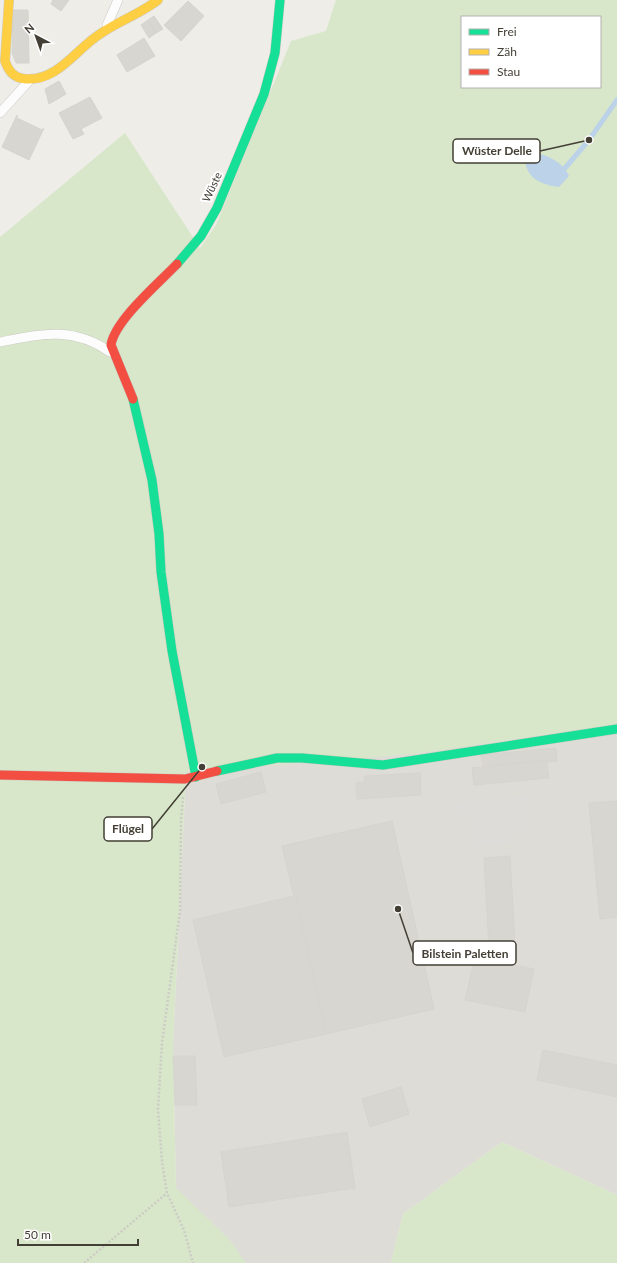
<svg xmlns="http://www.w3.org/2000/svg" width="617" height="1263" font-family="Lato,sans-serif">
<rect width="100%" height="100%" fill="#eeede8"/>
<path fill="#dedcd6" d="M617,724V1195L502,1142L403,1214L391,1263H241L176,1188L173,1046L186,772Z"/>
<g fill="#d8e7c9" fill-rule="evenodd">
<path d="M336,0H617V724L414,754L186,772L173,1046L176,1188L229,1239L246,1263H0V237L125,133L200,248L216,225L291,41L326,31ZM462,17H600V87H462Z"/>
<path d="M502,1142L617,1195V1263H391L403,1214Z"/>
</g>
<path fill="#dddcd8" d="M528,796L530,829L513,832V843L473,846L471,817L454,818L453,803Z"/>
<path fill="#bbd2e9" d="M530,152C546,154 562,161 569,176L559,187C537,184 525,177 524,153Z"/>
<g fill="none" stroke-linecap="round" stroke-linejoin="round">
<path stroke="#bbd2e9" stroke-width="5" d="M565,168L589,140L617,100"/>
</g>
<g fill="#d7d6d0" stroke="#d6d4ce">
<path d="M53,0H69L61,11L51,4Z"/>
<path d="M188,1L204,16L181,41L164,25Z"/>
<path d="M13,10H28L29,63H16L12,53Z"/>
<path d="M154,16L163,29L156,33L148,20Z"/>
<path d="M148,20L156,33L149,38L141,25Z"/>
<path d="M144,38L155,56L127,72L117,55Z"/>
<path d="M59,81L66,94L49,104L45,89Z"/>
<path d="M90,97L102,118L81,129L84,134L73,139L59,113Z"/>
<path d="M17,115V118L42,130L44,128L29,160L2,147Z"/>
<path d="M556,748L557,761L547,762L546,760L483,767L481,755Z"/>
<path d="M546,760L549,778L474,785L472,768Z"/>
<path d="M261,772L266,792L221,804L216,784Z"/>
<path d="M420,773L421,795L357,799L356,783L364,782V776Z"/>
<path d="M617,801V917L600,919L589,803Z"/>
<path d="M392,821L434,1009L326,1034L296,896H294L282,846Z"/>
<path d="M510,856L515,947L489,948L484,858Z"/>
<path d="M294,896H296L326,1034L224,1057L193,920Z"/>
<path d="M475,957L534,969L525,1012L465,1000Z"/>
<path d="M543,1050L617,1065V1097L537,1080Z"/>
<path d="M173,1056H195L197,1105H175Z"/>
<path d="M401,1087L409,1114L370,1127L362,1099Z"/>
<path d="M347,1132L355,1188L229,1207L221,1152Z"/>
</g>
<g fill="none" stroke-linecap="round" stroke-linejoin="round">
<defs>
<g id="lane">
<path d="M107,25L118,0"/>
<path d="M0,113L28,82"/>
<path d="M0,342C42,334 72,326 110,352"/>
</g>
<g id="fast">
<path d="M177,264L201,236L217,208L264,94L275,53L280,0"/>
<path d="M133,399L152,480L159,534L161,572L172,651L196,777"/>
<path d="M217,771L277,758H302L383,765L617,729"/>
</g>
<path id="slow" d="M9,0L5,61C9,72 14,78 26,79C58,81 76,49 100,34C119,21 140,14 158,0"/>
<g id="jam">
<path d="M133,399L111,345C115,320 159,283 177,264"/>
<path d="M0,775L185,779L217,771"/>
</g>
</defs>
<use href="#lane" stroke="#cccac5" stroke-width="10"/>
<use href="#fast" stroke="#cccabf" stroke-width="10"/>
<use href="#slow" stroke="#cccabf" stroke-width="10"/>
<use href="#jam" stroke="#cccabf" stroke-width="10"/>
<g stroke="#cccbc6" stroke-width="2.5" stroke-dasharray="2 2" stroke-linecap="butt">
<path d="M183,797L181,820L180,911L162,1043L158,1109L162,1162L167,1193L184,1230L193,1263"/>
<path d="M84,1263L167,1193"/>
</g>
<use href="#lane" stroke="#fcfcfc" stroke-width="9"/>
<use href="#fast" stroke="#16e098" stroke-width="9"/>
<use href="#slow" stroke="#ffcf43" stroke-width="9"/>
<use href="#jam" stroke="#f24e42" stroke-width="9"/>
</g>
<g text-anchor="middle" stroke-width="4" stroke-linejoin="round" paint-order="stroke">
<g font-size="11" fill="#433f35" stroke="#fff">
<text transform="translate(212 187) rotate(-65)" y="4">Wüste</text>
</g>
</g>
<path fill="none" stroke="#433f35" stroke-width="1.5" d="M589 140L540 151M202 767L152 829M398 909L413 953"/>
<g fill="#433f35" stroke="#fff" stroke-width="1.5">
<circle cx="589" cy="140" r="4"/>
<circle cx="202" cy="767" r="4"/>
<circle cx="398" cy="909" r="4"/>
</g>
<g fill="#fff" stroke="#433f35" stroke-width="1.5">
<rect x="453" y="139" width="87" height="24" rx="4"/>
<rect x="104" y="817" width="48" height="24" rx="4"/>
<rect x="413" y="941" width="103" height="24" rx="4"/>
</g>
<g font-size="12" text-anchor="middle" font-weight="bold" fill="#433f35">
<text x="497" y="155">Wüster Delle</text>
<text x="128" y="833">Flügel</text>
<text x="465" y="958">Bilstein Paletten</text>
</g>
<rect x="461" y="16" width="140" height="72" fill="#ffffff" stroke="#b4b2ae"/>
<rect x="469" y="29" width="20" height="6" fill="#16e098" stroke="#b4b2ae"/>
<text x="497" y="36" font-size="12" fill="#433f35">Frei</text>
<rect x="469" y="49" width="20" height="6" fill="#ffcf43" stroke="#b4b2ae"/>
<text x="497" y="56" font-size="12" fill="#433f35">Zäh</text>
<rect x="469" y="69" width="20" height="6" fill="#f24e42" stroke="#b4b2ae"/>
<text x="497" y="76" font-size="12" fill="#433f35">Stau</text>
<g transform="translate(36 36) rotate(319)" stroke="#ffffff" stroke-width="3" paint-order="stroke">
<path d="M0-3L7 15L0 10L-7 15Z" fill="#433f35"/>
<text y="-6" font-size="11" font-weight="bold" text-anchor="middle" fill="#433f35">N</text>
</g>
<path d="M18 1239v6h120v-6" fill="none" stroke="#433f35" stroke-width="2"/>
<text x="24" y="1239" font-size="12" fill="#433f35" stroke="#ffffff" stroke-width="3" paint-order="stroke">50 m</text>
</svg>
